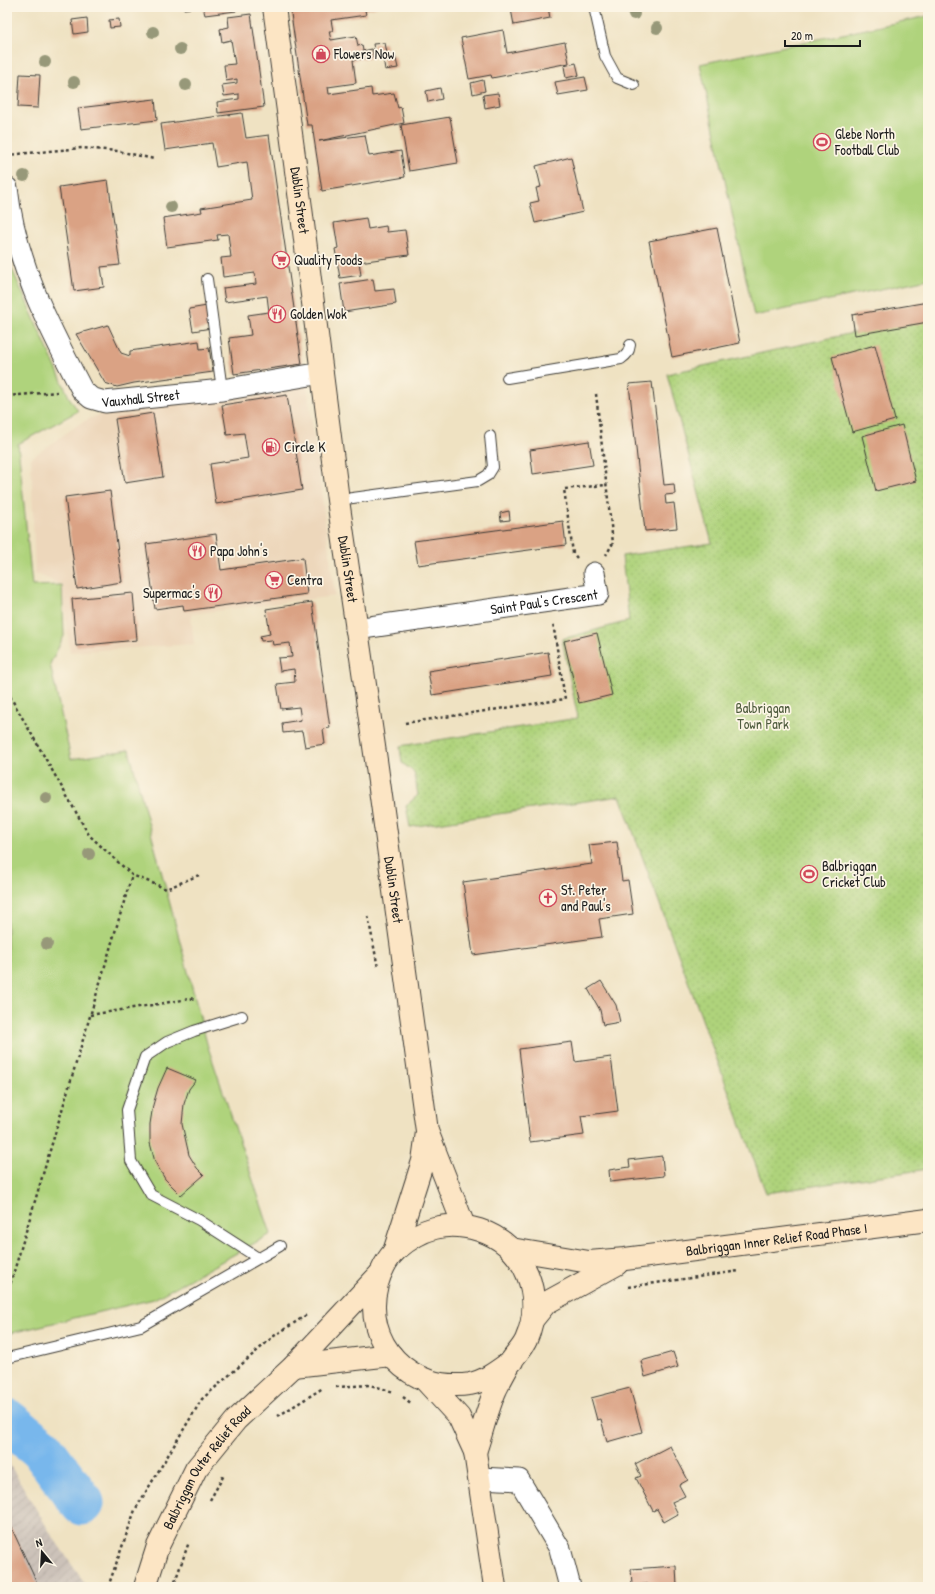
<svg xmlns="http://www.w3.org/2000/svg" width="935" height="1594" font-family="'Patrick Hand',sans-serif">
<defs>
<pattern id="industrial-furrows" width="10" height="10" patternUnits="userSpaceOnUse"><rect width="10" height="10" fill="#ccc2b9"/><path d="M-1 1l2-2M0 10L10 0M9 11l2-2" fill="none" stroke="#afa69e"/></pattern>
<pattern id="park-dots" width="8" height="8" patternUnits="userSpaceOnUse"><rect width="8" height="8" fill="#afd37c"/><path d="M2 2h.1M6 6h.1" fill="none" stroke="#96b56b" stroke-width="1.8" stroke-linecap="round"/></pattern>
</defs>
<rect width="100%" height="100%" fill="#fcf5e5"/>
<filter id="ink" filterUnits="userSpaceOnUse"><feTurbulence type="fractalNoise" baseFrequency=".025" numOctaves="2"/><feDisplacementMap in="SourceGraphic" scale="8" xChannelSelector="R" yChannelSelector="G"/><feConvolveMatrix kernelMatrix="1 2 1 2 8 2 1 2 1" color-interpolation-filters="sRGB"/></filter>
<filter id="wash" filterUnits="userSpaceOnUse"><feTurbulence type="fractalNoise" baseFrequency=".012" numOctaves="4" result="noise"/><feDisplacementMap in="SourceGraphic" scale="16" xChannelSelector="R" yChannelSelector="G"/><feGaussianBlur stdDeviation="0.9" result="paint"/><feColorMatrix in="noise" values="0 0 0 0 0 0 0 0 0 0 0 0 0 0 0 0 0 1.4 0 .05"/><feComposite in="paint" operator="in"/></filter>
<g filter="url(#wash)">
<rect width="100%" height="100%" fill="#efe2c2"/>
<path fill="#edd7bb" d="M307,385L335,596L191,614L194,644L70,652L62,585L35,573L31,458L82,422L101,414Z"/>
<path fill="url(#industrial-furrows)" d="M7,1460L51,1534L87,1587H7Z"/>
<g fill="#afd37c" stroke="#66784c">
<path d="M928,16V279L754,316L700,64Z"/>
<path d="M7,258L69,397L78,411L18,444L32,586L62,585L64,636L50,664L71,759L129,750L208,1047L271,1234L154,1299L7,1334Z"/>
</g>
<path fill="url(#park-dots)" stroke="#66784c" d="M928,320V1169L766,1193L620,796L410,827L406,806L418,795L414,772L402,763L400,746L578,718L562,639L629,621L622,556L712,543L667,374L857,332Z"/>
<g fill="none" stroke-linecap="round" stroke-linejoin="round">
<path stroke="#78b7ec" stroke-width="45" d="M7,1421L41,1448L82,1503"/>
</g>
<g id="blocks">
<g fill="#daa284">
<path d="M183,7H194V8L184,9Z"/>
<path d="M203,7H235L236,11L205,15Z"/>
<path d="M290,7H378L365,10L366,15L331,20L333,31H329L331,40L356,36L358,46L362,45L363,51L372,49L373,57L353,60L356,83L328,87L329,94L371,88L372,96L394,93L398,108L401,107L404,123L319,141L365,135L369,156L401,151L405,177L322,191L312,125H307Z"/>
<path d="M504,7H548L550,18L514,25L511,9L504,10Z"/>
<path d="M251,14L264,107L218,113L217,102L239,99V94L224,96L222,85L237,83V79L226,81L224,65L235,64L231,40L222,42L220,29L229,27L228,17Z"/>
<path d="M87,18L88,32L74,34L72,20Z"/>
<path d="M119,19L120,27L110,28L109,20Z"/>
<path d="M503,30L507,53L565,42L569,63L492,78L491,75L469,79L461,38Z"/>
<path d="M385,43L387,53L375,55L373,44Z"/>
<path d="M395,55L398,68L385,70L383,57Z"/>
<path d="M576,63L579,75L566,78L564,66Z"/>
<path d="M20,74L40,75L38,108L18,107Z"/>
<path d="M585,77L588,90L558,95L555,82Z"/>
<path d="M483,80L485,91L473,94L471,83Z"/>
<path d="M440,88L442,99L428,102L426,91Z"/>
<path d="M498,93L500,105L485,108L483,95Z"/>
<path d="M155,99L157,120L81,129L78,108Z"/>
<path d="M242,113L246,138L269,135L302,364L234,374L229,338L251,335L248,315L269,312L267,296L225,302L223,288L256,284L255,273L223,277L221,258L231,257L228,234L217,235L218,240L167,247L163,218L202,212L201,208L252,200L247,162L216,167L212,143L165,150L161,124Z"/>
<path d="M450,117L458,163L409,171L401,125Z"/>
<path d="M571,157L583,212L535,223L530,203L539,201L536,188L541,187L536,166Z"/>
<path d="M108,180L120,265L101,267L104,287L74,291L59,187Z"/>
<path d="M366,218L368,229L386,226L387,232L405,230L409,255L359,262L361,275L340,278L335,249L338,248L334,223Z"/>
<path d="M717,228L740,343L672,357L649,241Z"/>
<path d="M373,279L375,291L394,289L396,304L344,312L340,284Z"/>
<path d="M928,302V322L855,335L852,315Z"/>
<path d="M207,306L211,328L193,331L189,309Z"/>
<path d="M108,325L121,353L130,356V351L199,341L200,349L209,348L213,372L134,383L117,387L105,383L76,334Z"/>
<path d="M875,345L895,420L852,432L832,357Z"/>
<path d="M652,382L664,485L674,484L675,494L665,495L666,504L674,503L677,528L645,531L629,384Z"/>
<path d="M287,395L302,490L216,504L210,464L248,458L244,433L227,435L222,405Z"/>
<path d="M153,413L163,477L125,483L115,419Z"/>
<path d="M902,425L916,481L876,491L862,436Z"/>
<path d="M589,441L593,465L533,474L530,450Z"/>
<path d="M110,491L122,582L77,589L65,497Z"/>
<path d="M509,511L510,520L501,521L500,513Z"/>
<path d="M563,521L566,545L418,565L414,541Z"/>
<path d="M216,534L221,570L303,558L307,594L184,611L183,605L155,609L146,544Z"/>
<path d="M133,593L137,640L76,646L72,599Z"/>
<path d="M312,602L330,728L323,729L325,744L305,747L302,731L283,733L282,723L301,720L299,707L281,709L277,684L295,682L294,669L280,671L278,658L292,657L290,643L273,645L272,640L261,641L260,636L270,634L266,609Z"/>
<path d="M597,633L612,695L579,703L564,641Z"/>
<path d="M548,652L552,676L432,695L428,671Z"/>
<path d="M617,842L622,881L628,880L633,914L599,919L602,937L473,955L463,882L592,864L589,845Z"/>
<path d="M601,981L616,1005L620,1022L603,1025L600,1010L588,989Z"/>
<path d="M572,1042L575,1062L611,1057L618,1111L581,1116L584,1135L530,1142L519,1049Z"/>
<path d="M167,1068L196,1080L189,1089L184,1104L182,1124L189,1155L197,1168L204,1175L181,1195L165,1179L155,1162L150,1143V1124L153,1105L158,1088Z"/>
<path d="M662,1156L664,1176L610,1182L609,1170L630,1167L629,1160Z"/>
<path d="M673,1352L678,1367L645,1377L641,1361Z"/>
<path d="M630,1388L642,1432L607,1442L601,1419L597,1420L591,1398Z"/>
<path d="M670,1446L688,1480L679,1485L685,1496L672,1502L678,1514L664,1522L657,1509L653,1511L636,1478L641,1476L635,1464Z"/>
<path d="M11,1527L39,1587H7V1529Z"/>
<path d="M676,1566L677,1587H648V1584L632,1585L631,1569Z"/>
</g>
</g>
</g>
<g filter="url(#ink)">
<use href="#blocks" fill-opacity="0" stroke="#3c3a35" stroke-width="1"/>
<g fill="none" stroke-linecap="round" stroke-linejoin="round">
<defs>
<g id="lane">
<path d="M594,7L605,56L617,78L634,85"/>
<path d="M207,279L222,390"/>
<path d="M507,378L621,359C627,355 629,352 630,345"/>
<path d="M338,500L478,481L488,475L493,467L490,436"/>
<path d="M242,1016L194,1031L167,1042L145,1057L127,1110L131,1161L151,1195L199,1220L258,1258"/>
<path d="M7,1358L141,1326L280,1246"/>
</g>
<g id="street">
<path id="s1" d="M7,188C15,262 48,325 82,390L91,398L105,402L222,390L322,373"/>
<path id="s2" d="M356,629L598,594L594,573"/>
<path d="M479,1478L519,1480L560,1549L570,1587"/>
</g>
<g id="secondary">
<path id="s3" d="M274,7L301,208L338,500L376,760L427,1131L464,1226"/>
<path id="s4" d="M511,1249L589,1262L625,1259L928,1220"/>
<path d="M394,1252L423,1161L427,1132"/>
<path d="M533,1319L546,1303L617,1264"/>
<path d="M294,1366L391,1355"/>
<path d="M425,1380L459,1417L475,1452L495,1587"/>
<path d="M475,1452C482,1432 487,1409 496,1389C501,1379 506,1369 512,1360C516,1354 523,1347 526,1340C545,1296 526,1245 479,1230C446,1220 421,1228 396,1250C387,1258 380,1273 377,1284C361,1344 411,1393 470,1384C486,1381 499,1370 512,1361"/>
<path id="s5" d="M145,1587L158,1546L196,1469L236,1420L294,1366L380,1274"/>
</g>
</defs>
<use href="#lane" stroke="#3c3a35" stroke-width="12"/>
<use href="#street" stroke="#3c3a35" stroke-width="23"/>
<use href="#secondary" stroke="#3c3a35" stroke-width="24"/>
<g stroke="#3c3a35" stroke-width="2.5" stroke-dasharray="3 3" stroke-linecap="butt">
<path d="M7,155L82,148L118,151L154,159"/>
<path d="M596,394L613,543L606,555"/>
<path d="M7,396L57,392"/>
<path d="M577,558L573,553L564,489L606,485"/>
<path d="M7,691L89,835L132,875L162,887L166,889L199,875"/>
<path d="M405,723L565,699L553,623"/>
<path d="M368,916L378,968"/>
<path d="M90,1015L195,998"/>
<path d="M628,1287L739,1271"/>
<path d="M7,1295L132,875"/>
<path d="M336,1387L370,1385L394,1392"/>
<path d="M403,1397L412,1404"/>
<path d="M278,1416L323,1388"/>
<path d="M210,1500L224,1475"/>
<path d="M108,1587L135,1510L202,1399L274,1336L308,1314"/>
<path d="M173,1587L189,1542"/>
</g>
<use href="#lane" stroke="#fff" stroke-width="10"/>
<use href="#street" stroke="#fff" stroke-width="21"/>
<use href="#secondary" stroke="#fce5c4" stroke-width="22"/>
</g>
<g fill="#979879">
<circle cx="634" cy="14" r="6"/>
<circle cx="657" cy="28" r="6"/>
<circle cx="153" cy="32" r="6"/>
<circle cx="180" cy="49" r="6"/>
<circle cx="45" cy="62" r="6"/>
<circle cx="74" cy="82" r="6"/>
<circle cx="186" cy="85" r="6"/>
<circle cx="24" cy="176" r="6"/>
<circle cx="171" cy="207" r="6"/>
<circle cx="46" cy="798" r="6"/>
<circle cx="89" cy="854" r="6"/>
<circle cx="47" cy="944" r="6"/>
</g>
</g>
<defs>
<symbol id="shop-ring" viewBox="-11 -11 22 22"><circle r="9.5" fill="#fcf5e5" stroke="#d1495b" stroke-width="1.5"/><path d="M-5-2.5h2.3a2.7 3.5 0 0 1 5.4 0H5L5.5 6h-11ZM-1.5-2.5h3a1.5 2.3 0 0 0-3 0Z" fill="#d1495b"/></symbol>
<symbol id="stadium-ring" viewBox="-11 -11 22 22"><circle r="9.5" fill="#fcf5e5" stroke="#d1495b" stroke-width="1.5"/><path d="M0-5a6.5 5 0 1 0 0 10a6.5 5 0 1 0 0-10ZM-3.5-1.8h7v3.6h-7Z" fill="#d1495b"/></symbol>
<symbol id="supermarket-ring" viewBox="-11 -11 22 22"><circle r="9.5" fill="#fcf5e5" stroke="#d1495b" stroke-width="1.5"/><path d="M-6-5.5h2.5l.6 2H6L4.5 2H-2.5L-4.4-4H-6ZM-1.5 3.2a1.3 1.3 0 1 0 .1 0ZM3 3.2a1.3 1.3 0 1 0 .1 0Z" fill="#d1495b"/></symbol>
<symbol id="restaurant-ring" viewBox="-11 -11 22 22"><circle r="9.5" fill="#fcf5e5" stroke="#d1495b" stroke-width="1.5"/><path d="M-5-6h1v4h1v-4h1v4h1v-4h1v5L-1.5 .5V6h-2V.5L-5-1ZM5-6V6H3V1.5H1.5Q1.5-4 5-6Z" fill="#d1495b"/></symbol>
<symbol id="fuel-ring" viewBox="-11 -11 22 22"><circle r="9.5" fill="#fcf5e5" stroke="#d1495b" stroke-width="1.5"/><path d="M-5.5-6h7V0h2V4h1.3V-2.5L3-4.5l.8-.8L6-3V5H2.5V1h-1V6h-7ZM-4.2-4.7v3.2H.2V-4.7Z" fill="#d1495b"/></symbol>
<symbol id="church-ring" viewBox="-11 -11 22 22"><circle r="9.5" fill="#fcf5e5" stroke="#d1495b" stroke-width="1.5"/><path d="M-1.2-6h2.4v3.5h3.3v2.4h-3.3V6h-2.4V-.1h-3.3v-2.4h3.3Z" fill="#d1495b"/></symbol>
</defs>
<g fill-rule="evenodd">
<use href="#shop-ring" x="311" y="44" width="20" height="20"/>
<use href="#stadium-ring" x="812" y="132" width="20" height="20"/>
<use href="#supermarket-ring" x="271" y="250" width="20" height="20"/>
<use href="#restaurant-ring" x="267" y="304" width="20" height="20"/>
<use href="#fuel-ring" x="261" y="437" width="20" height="20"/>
<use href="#restaurant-ring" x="187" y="541" width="20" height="20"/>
<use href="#supermarket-ring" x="264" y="570" width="20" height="20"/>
<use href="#restaurant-ring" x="203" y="583" width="20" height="20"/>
<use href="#stadium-ring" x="799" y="864" width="20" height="20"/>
<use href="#church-ring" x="538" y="888" width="20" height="20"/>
</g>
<g text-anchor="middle" stroke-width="3.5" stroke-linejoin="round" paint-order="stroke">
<g font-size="14" fill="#1c1c1c" stroke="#fcf5e5" text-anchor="start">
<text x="334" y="59">Flowers Now</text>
<text x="835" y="139">Glebe North<tspan x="835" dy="16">Football Club</tspan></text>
<text x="294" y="265">Quality Foods</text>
<text x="290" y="319">Golden Wok</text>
<text x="284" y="452">Circle K</text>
<text x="210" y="556">Papa John's</text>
<text x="287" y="585">Centra</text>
<text x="200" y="598" text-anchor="end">Supermac's</text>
<text x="822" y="871">Balbriggan<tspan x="822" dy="16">Cricket Club</tspan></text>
<text x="561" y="895">St. Peter<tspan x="561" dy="16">and Paul's</tspan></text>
</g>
<g font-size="14" fill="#1c1c1c" stroke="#fcf5e5">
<text dy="5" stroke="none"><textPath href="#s3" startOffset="195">Dublin Street</textPath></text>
<text dy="5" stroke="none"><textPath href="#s1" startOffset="279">Vauxhall Street</textPath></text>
<text dy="5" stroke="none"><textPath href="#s3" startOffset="567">Dublin Street</textPath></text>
<text dy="5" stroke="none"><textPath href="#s2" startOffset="190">Saint Paul's Crescent</textPath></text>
<text dy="5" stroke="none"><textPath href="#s3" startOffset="891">Dublin Street</textPath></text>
<text dy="5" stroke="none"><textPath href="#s4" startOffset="268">Balbriggan Inner Relief Road Phase I</textPath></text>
<text dy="5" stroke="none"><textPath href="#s5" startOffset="136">Balbriggan Outer Relief Road</textPath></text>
</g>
<g font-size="14" fill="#4f5c3e" stroke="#fcf5e5">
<text x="763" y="713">Balbriggan<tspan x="763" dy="16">Town Park</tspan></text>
</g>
</g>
<rect width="935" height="1594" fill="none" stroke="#fcf5e5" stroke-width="24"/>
<g transform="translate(42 1552) rotate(342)" stroke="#fcf5e5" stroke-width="3" paint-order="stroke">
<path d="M0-3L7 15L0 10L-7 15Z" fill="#1c1c1c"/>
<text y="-6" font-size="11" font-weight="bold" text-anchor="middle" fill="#1c1c1c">N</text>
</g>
<path d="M785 40v6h75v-6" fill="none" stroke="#1c1c1c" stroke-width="2"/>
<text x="791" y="40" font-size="12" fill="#1c1c1c" stroke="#fcf5e5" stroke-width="3" paint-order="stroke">20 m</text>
</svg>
